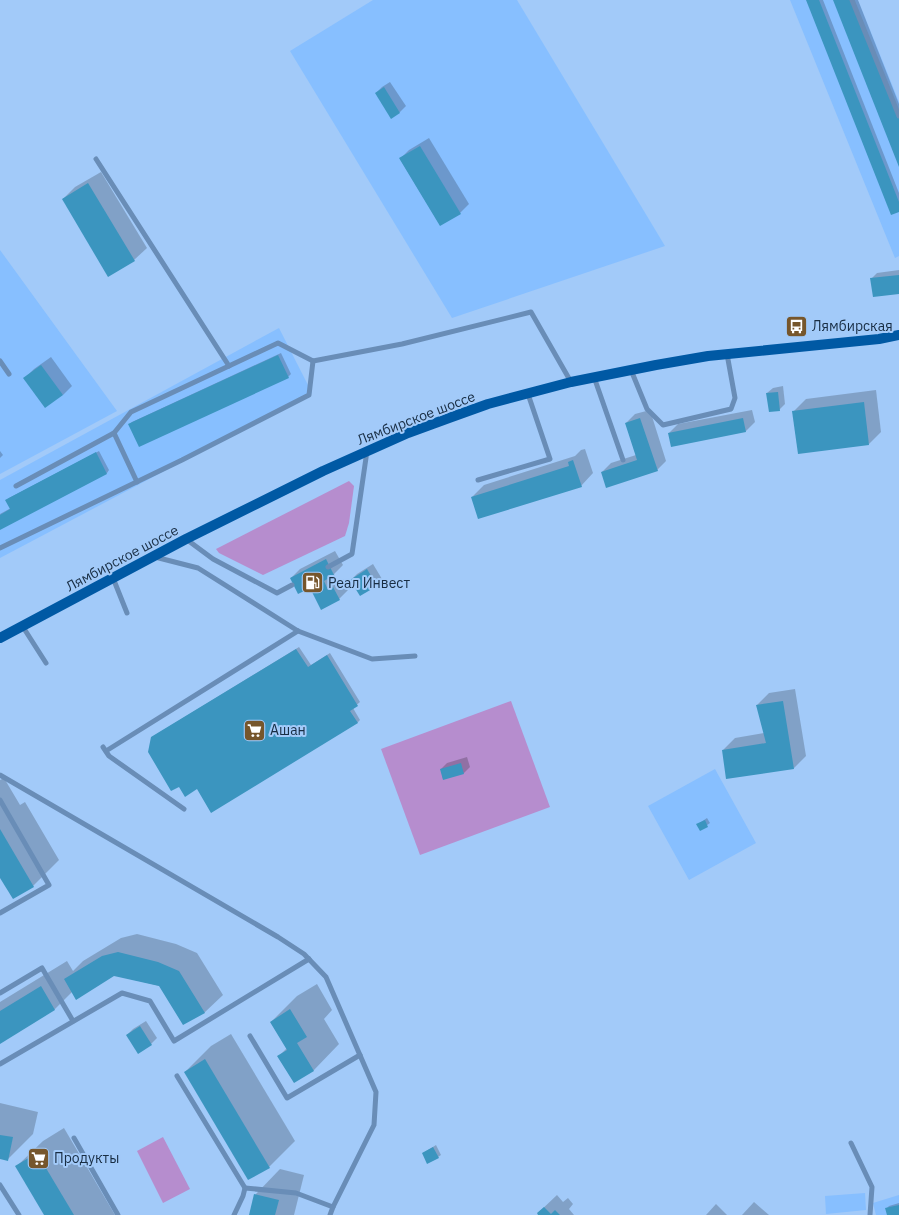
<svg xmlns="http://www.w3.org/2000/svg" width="899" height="1215" font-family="'IBM Plex Sans',sans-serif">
<rect width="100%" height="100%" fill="#a2caf9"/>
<g fill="#87bfff">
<path d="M373,0H517L665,246L452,318L290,51Z"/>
<path d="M790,0H858L899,102V256L895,258Z"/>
<path d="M0,250L117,411L0,474Z"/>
<path d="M279,328L312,393L0,558V480Z"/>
<path d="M715,769L756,843L689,880L648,806Z"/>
<path d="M865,1193L866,1210L826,1214L825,1196Z"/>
<path d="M899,1195V1215H876L873,1203Z"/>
</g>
<g fill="#b68dce">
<path d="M349,481L354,486L349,523L345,536L263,575L219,553L216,549Z"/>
<path d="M511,701L550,807L420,855L381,749Z"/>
<path d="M163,1137L190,1189L163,1203L137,1151Z"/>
</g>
<g fill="#0003">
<path d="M807,0H823L899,193V211Z"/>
<path d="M834,0H858L899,104V165Z"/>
<path d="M390,82L406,106L400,112L391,117L376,93L382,87Z"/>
<path d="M429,138L469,204L460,213L440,225L400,159L409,150Z"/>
<path d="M101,172L147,248L134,260L63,199L75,187Z"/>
<path d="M899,270V293L871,279L877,273Z"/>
<path d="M281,353L291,374L288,377L130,424L132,422Z"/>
<path d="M51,357L72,386L63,395L25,378L34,369Z"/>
<path d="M783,386L785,404L779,410L767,393L773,388Z"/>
<path d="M876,390L881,432L869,444L799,452L794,411L806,399Z"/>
<path d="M650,410L666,461L657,470L602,472L611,463L636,455L626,423L635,414Z"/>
<path d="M752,410L755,422L746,431L669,433L678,424Z"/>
<path d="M585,449L593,473L581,486L472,497L484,485L575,456L581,450Z"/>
<path d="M0,451L3,455L0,458Z"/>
<path d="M99,451L109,470L107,473L0,529V514L11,508L7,500L9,498Z"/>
<path d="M335,551L343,565L334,574L337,581L343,579L348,590L339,599L291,578L300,569Z"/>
<path d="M373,564L382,579L376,585L351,580L357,574Z"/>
<path d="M299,647L311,665L330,653L360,702L353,708L360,720L357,723L197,788L152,737Z"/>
<path d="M795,689L806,756L794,768L727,778L723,750L735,738L764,733L757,705L769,693Z"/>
<path d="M467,757L470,767L464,773L443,779L441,769L447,763Z"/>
<path d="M4,778L20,805L25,802L59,860L33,886L13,898L0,876V780Z"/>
<path d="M707,818L710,823L700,830L698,824Z"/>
<path d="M137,934L176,944L197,953L223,995L204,1013L160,986L114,975L73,991L55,1009L0,1043V1002L67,961L73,971L83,961L121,938Z"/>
<path d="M317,984L332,1010L324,1019L339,1044L314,1070L294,1082L279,1056L287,1048L271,1022L297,996Z"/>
<path d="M146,1021L157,1038L151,1044L127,1035L133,1029Z"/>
<path d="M231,1034L295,1141L269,1167L185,1072L211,1046Z"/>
<path d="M0,1103L38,1112L33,1134L8,1159L0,1158Z"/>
<path d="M64,1128L115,1215H45L17,1166L43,1141Z"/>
<path d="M436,1145L441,1155L438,1157L423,1153Z"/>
<path d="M280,1169L304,1175L294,1215H250L255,1195Z"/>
<path d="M557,1195L563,1202L568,1198L573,1204L569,1209L574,1215H540L538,1213Z"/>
<path d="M754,1202L769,1215H742Z"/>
<path d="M899,1203V1215H888L886,1209L889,1206Z"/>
<path d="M716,1204L727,1215H706Z"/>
</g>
<g fill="#3b95bf">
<path d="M806,0H819L899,202V212L891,215Z"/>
<path d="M833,0H854L899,113V167Z"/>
<path d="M384,87L400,113L391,119L375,93Z"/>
<path d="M420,146L461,214L440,226L399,158Z"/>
<path d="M88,183L135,261L108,277L62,199Z"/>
<path d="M899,275V294L873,297L870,278Z"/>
<path d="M278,355L289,378L139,447L128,424Z"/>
<path d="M41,365L63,395L45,408L23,378Z"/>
<path d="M778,392L780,411L769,412L766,393Z"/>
<path d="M864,402L869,445L798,454L792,411Z"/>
<path d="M640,418L658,471L606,488L601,472L637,460L625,423Z"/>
<path d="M743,418L746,432L671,447L668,433Z"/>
<path d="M96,452L107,474L0,530V515L10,509L5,500Z"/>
<path d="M573,460L582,487L478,519L471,497L569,466L568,462Z"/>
<path d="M326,559L334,575L324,581L328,590L333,587L340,600L321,610L310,588L298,594L290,578Z"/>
<path d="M367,569L377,586L360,596L350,580Z"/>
<path d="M296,649L308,667L327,655L358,706L350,711L358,723L211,813L197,789L185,797L179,787L171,791L148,752L151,737Z"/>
<path d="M783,701L794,769L726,779L722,750L766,743L756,705Z"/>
<path d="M461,763L464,774L443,780L440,769Z"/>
<path d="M705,820L708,827L700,831L696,824Z"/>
<path d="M0,829L34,887L13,899L0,878Z"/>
<path d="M118,952L158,962L179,971L205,1013L183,1025L159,986L114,976L76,1000L64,979L102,956Z"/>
<path d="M41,986L55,1010L0,1044V1011Z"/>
<path d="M290,1009L307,1037L297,1043L314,1071L294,1083L277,1056L287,1050L270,1022Z"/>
<path d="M140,1026L152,1045L138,1054L126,1035Z"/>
<path d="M205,1059L270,1168L248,1180L184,1072Z"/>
<path d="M0,1135L13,1137L8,1161L0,1159Z"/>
<path d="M433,1147L439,1158L427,1164L422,1153Z"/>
<path d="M37,1153L74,1215H44L15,1166Z"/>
<path d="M254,1194L279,1200L275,1215H249Z"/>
<path d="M899,1205V1215H887L885,1208Z"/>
<path d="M544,1207L551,1214L555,1210L560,1215H538L537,1213Z"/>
</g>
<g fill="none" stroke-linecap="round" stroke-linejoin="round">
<g stroke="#698db7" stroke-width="5">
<path d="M852,0L899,116"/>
<path d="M96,159L229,366"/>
<path d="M0,361L9,374"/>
<path d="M631,370L647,409L663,425L731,409L735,398L727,354"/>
<path d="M594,377L623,460"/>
<path d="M114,433L137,482"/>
<path d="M478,480L550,459L528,394"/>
<path d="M16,486L114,433L131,412L278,343L313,361L402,344L531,312L571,382"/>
<path d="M186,539L213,559L277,593L292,585"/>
<path d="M0,548L182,460L309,395L313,361"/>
<path d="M155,557L198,568L298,631L372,659L415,656"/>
<path d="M328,567L352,554L367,451"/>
<path d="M113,578L127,613"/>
<path d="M23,627L46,663"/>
<path d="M103,747L109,756L184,809"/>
<path d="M106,751L298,631"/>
<path d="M0,775L278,937L304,954L326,977L376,1092L374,1125L333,1207L296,1193L245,1188L243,1196L234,1215"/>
<path d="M0,800L49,885L0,913"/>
<path d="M0,993L42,968L73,1021"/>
<path d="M250,1036L287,1098L360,1055"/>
<path d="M0,1064L122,993L150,1001L174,1041L309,959"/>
<path d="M177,1076L245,1188"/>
<path d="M74,1138L118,1215"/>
<path d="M851,1143L872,1187L870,1215"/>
<path d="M0,1185L19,1215"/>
<path d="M330,1215L333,1207"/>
</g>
<path stroke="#0059a4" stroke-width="10" d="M0,638L186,539L323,471L408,433L449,418L488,404L571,382L656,365L708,356L879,339L899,335"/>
</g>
<defs>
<symbol id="bus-square" viewBox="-11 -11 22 22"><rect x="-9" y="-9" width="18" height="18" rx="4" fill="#76562c" stroke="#a2caf9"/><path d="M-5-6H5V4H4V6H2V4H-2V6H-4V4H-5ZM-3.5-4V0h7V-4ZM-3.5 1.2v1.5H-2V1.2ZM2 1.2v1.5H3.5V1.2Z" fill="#fff"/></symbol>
<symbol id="fuel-square" viewBox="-11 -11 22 22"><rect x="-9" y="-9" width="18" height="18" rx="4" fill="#76562c" stroke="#a2caf9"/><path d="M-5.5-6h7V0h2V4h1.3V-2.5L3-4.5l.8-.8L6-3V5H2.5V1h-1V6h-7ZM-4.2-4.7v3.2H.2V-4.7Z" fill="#fff"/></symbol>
<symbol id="supermarket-square" viewBox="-11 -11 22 22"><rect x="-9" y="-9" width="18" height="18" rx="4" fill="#76562c" stroke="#a2caf9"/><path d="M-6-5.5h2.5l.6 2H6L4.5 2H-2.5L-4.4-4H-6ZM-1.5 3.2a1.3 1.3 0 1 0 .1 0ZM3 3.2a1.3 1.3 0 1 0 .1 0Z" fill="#fff"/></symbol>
</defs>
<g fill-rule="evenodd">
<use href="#bus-square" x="784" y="314" width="25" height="25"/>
<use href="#fuel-square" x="300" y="570" width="25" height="25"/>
<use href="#supermarket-square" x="242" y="718" width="25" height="25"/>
<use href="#supermarket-square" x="26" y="1146" width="25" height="25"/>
</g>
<g text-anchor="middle" stroke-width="4" stroke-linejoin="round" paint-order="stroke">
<g font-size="14" fill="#182d43" stroke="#a2caf9" text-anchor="start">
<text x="812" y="331">Лямбирская</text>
<text x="328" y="588">Реал Инвест</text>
<text x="270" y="735">Ашан</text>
<text x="54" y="1163">Продукты</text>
</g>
<g font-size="14" fill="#182d43" stroke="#a2caf9">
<text transform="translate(416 418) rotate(-21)" y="5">Лямбирское шоссе</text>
<text transform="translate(122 558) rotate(-28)" y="5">Лямбирское шоссе</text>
</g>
</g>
</svg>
